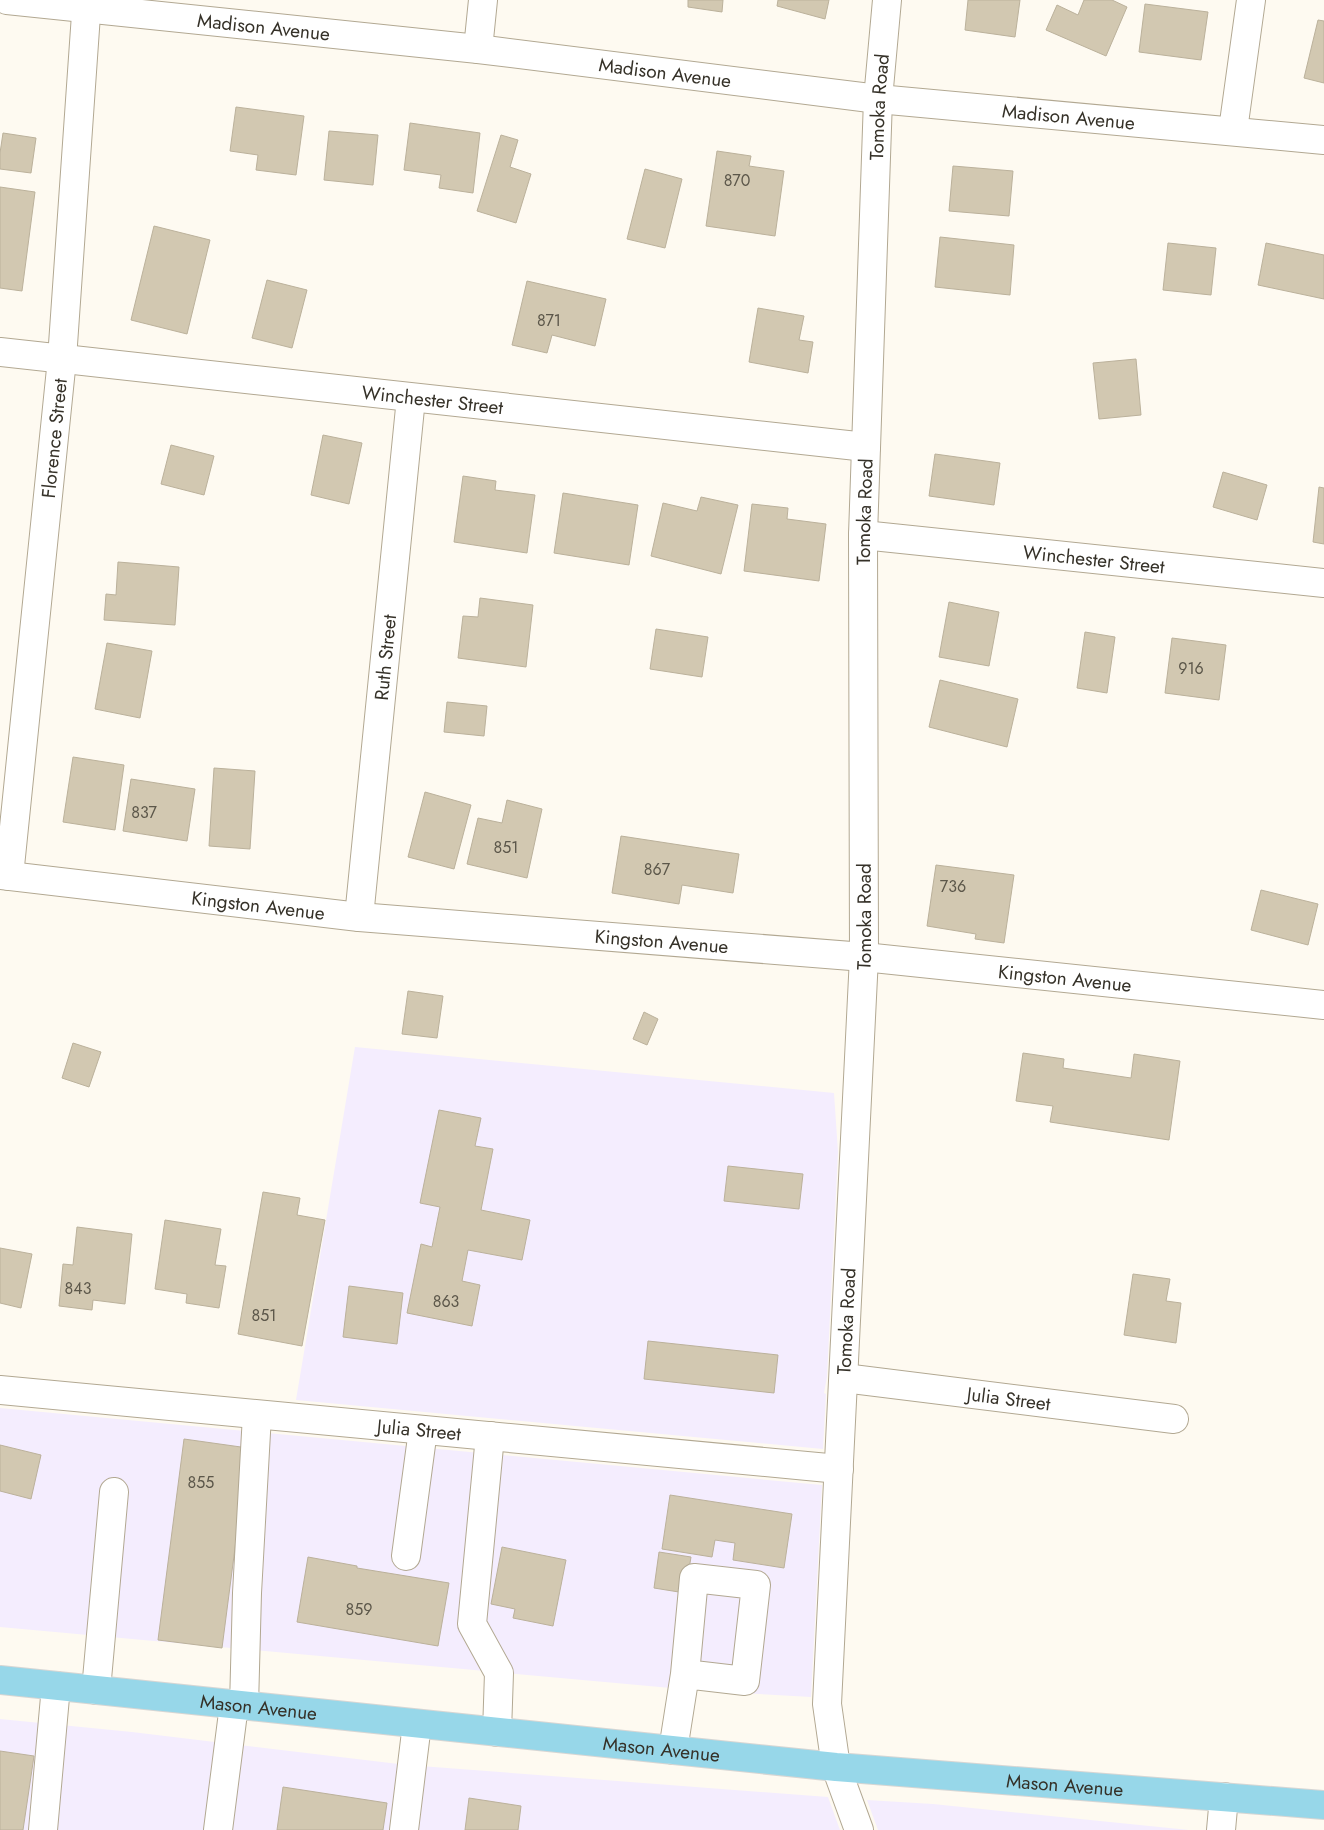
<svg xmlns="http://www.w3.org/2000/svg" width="1324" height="1830" font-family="Jost,sans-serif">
<rect width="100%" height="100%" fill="#fefaf1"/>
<g fill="#f4edfe">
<path d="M355,1047L834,1093L838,1152L827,1377L824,1393L826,1394L823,1449L296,1400Z"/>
<path d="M0,1408L822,1485L811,1697L704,1691L0,1627Z"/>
<path d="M0,1719L132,1732L407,1765L828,1797L840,1830H0Z"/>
<path d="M867,1800L933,1804L1189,1830H878Z"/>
</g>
<g fill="#d2c8b1" stroke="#bbb19b">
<path d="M688,0H723L722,12L688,7Z"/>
<path d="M778,0H829L825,19L777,6Z"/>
<path d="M968,0H1020L1015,37L965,30Z"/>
<path d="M1084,0H1112L1127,7L1106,56L1046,30L1057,5L1078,15Z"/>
<path d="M1145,4L1208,12L1201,60L1139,52Z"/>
<path d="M1318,20L1324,21V83L1304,78Z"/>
<path d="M236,107L304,116L296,175L256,170L258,155L230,151Z"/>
<path d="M410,123L480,133L473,193L439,188L441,175L404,170Z"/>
<path d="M329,131L378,135L373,185L324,180Z"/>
<path d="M3,133L36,138L31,173L0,169V153Z"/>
<path d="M501,135L518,140L510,167L531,174L516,223L477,211Z"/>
<path d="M717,151L751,156L749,166L784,171L775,236L706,226Z"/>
<path d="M953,166L1013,171L1009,216L949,211Z"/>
<path d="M645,169L682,179L665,248L627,239Z"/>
<path d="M0,187L35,192L22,291L0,288Z"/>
<path d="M154,226L210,240L187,334L131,320Z"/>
<path d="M940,237L1014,245L1010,295L935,287Z"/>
<path d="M1168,243L1216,248L1211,295L1163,290Z"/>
<path d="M1266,243L1324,255V299L1258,285Z"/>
<path d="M267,280L307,290L292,348L252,338Z"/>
<path d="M527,281L606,299L595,346L552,335L547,353L512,345Z"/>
<path d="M758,308L804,316L799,340L813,342L808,373L749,362Z"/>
<path d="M1136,359L1141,415L1099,419L1093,363Z"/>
<path d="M323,435L362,443L349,504L311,495Z"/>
<path d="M171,445L214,456L204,495L161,484Z"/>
<path d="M935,454L1000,463L994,505L929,496Z"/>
<path d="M1223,472L1267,485L1257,520L1213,507Z"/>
<path d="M463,476L496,481L495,490L535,495L527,553L454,542Z"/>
<path d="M1319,487L1324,488V544L1313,542Z"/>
<path d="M563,493L638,505L629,565L554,553Z"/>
<path d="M701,497L738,505L721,574L651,556L663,503L697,511Z"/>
<path d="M752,504L788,508L787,519L826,524L819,581L744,571Z"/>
<path d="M118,562L179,567L175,625L104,620L106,594L116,595Z"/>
<path d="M480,598L533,605L526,667L458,658L463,616L478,617Z"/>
<path d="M949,602L999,612L989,666L939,657Z"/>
<path d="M656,629L708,637L702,677L650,669Z"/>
<path d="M1085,632L1115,637L1107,693L1077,688Z"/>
<path d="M1172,638L1226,645L1219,700L1165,693Z"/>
<path d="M107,643L152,651L140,718L95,709Z"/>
<path d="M940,680L1018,699L1007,747L929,727Z"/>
<path d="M447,702L487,706L484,736L444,732Z"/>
<path d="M73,757L124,765L115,830L63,822Z"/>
<path d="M214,768L255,771L250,849L209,846Z"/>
<path d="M131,779L195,789L187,841L123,831Z"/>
<path d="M425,792L471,805L454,869L408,857Z"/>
<path d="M507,800L542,809L527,878L467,864L478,818L502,823Z"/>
<path d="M621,836L739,854L733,893L682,885L679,904L612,893Z"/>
<path d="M936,865L1014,875L1004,943L975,939L976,934L927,926Z"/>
<path d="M1261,890L1318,904L1308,945L1251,930Z"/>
<path d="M408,991L443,996L437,1038L402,1034Z"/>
<path d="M644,1012L658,1019L647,1045L633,1039Z"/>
<path d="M73,1043L101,1052L89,1087L62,1078Z"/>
<path d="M1023,1053L1064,1059L1063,1068L1131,1078L1134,1054L1180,1061L1169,1140L1050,1122L1053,1106L1016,1101Z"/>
<path d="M439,1110L481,1118L475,1146L493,1149L481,1210L530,1220L522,1260L468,1250L462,1281L480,1285L472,1326L407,1313L421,1244L432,1247L440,1207L420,1203Z"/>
<path d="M728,1166L803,1174L799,1209L724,1201Z"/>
<path d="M263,1192L300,1198L297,1215L325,1220L302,1346L238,1334Z"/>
<path d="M165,1220L221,1229L215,1265L226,1266L219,1308L186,1303L187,1294L155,1289Z"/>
<path d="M77,1227L132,1234L125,1304L93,1300L92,1310L59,1306L63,1264L73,1265Z"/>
<path d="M0,1248L32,1254L21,1308L0,1303Z"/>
<path d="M1133,1274L1170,1279L1166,1301L1181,1303L1176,1343L1124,1335Z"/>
<path d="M349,1286L403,1293L397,1344L343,1337Z"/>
<path d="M648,1341L778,1355L774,1393L644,1379Z"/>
<path d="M184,1439L248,1448L222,1648L158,1640Z"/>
<path d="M0,1445L41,1455L31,1499L0,1491Z"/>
<path d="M670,1495L792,1514L784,1568L733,1560L735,1543L715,1540L712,1557L662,1549Z"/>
<path d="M502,1547L566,1560L553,1626L513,1618L515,1609L491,1604Z"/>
<path d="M659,1552L691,1557L685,1593L654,1588Z"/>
<path d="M308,1557L357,1566V1568L449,1583L438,1646L297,1622Z"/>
<path d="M0,1751L34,1756L23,1830H0Z"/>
<path d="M283,1787L387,1803L383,1830H277Z"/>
<path d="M469,1798L521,1806L518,1830H465Z"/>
</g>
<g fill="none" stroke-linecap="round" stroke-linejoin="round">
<defs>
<g id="minor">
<path id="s1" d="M7,0L478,49L878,99L1324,140"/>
<path d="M478,49L483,0"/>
<path d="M1233,130L1251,0"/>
<path id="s2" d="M0,352L866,447"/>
<path id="s3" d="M863,535L1324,583"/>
<path id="s4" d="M0,875L359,917L864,957L1324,1005"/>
<path id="s5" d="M9,876L62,359L87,0"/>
<path id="s6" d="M359,917L411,398"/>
<path id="s7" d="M844,1378L1174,1419"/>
<path id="s8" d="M0,1390L839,1469"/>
<path d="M490,1436L472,1624L499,1673L497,1732"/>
<path d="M406,1556L423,1430"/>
<path d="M96,1690L114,1492"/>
<path d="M244,1706L247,1593L257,1415"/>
<path d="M673,1750L685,1674L694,1578L756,1585L745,1681L685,1674"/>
<path d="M43,1830L56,1686"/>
<path d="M218,1830L234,1705"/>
<path d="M404,1830L417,1724"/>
<path id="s9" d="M859,1830L836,1767L827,1704L864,957L863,535L878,99L887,0"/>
<path d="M1221,1830L1224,1797"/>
</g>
<g id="major">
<path id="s10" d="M0,1680L836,1767L1324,1805"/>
</g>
</defs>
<use href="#minor" stroke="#b2a892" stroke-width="30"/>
<use href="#major" stroke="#d7d6d4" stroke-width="30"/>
<use href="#minor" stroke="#fff" stroke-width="28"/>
<use href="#major" stroke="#97d7e9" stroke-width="28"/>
</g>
<g text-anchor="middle" stroke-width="4.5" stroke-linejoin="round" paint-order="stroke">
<g font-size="16" fill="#5c574a">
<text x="737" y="186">870</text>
<text x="549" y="326">871</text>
<text x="1191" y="674">916</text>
<text x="144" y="818">837</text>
<text x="506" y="853">851</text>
<text x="657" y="875">867</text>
<text x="953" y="892">736</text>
<text x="78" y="1294">843</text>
<text x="446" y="1307">863</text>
<text x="264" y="1321">851</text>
<text x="201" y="1488">855</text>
<text x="359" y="1615">859</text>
</g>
<g font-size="19" fill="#353128" stroke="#fefaf1">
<text dy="7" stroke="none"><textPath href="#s1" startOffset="258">Madison Avenue</textPath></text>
<text dy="7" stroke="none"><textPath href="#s1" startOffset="662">Madison Avenue</textPath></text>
<text dy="7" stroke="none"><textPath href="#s9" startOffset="1729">Tomoka Road</textPath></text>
<text dy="7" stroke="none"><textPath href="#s1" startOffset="1068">Madison Avenue</textPath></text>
<text dy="7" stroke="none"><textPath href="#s2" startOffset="435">Winchester Street</textPath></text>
<text dy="7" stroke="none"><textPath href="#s5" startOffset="440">Florence Street</textPath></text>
<text dy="7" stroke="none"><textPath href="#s9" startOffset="1324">Tomoka Road</textPath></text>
<text dy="7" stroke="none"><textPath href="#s3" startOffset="232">Winchester Street</textPath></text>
<text dy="7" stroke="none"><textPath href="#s6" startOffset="261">Ruth Street</textPath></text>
<text dy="7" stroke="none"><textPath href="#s4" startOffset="260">Kingston Avenue</textPath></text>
<text dy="7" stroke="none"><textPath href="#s9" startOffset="919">Tomoka Road</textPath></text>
<text dy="7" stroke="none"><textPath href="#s4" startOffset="665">Kingston Avenue</textPath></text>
<text dy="7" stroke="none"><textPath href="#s4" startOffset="1070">Kingston Avenue</textPath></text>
<text dy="7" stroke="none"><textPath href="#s9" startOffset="514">Tomoka Road</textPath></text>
<text dy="7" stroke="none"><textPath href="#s7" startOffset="166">Julia Street</textPath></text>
<text dy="7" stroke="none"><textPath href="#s8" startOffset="421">Julia Street</textPath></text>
<text dy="7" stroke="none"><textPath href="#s10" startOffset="260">Mason Avenue</textPath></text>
<text dy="7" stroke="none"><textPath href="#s10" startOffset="665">Mason Avenue</textPath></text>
<text dy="7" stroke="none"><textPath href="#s10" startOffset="1070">Mason Avenue</textPath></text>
</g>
</g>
</svg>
